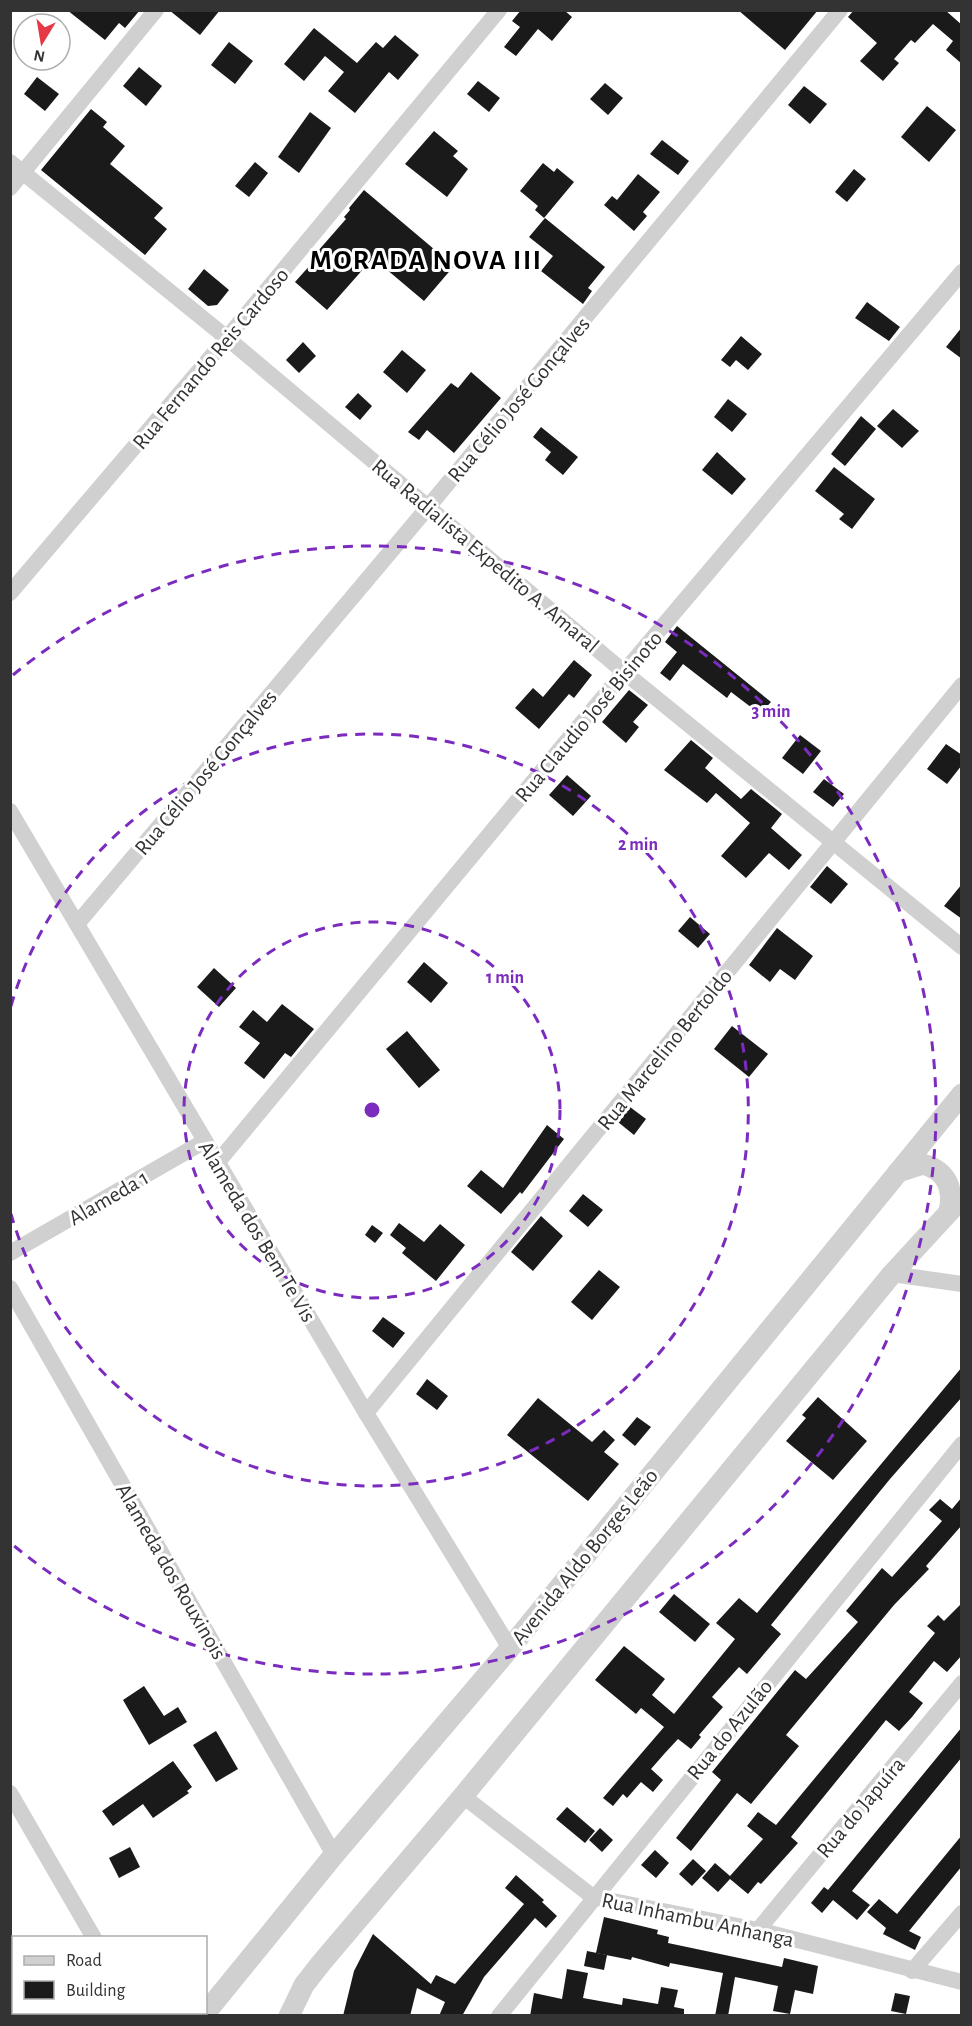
<svg xmlns="http://www.w3.org/2000/svg" width="972" height="2026" font-family="'Alegreya Sans',sans-serif">
<rect width="100%" height="100%" fill="#fff"/>
<g fill="#1a1a1a">
<path d="M67,10H140L125,28L119,23L105,40Z"/>
<path d="M169,10H220L200,35Z"/>
<path d="M521,10H564L572,17L552,41L538,29L516,56L504,47L520,27L512,21Z"/>
<path d="M738,10H818L785,50Z"/>
<path d="M854,10H945L962,25V64L946,50L953,41L933,24L915,43L911,40L894,59L899,63L883,81L860,61L877,43L848,17Z"/>
<path d="M314,28L357,63L376,42L383,48L395,35L419,55L398,80L389,72L355,113L328,91L344,72L325,56L304,81L284,64Z"/>
<path d="M229,42L253,61L235,84L211,65Z"/>
<path d="M139,67L162,86L146,106L123,86Z"/>
<path d="M37,77L59,94L45,111L24,94Z"/>
<path d="M478,81L500,98L489,112L467,94Z"/>
<path d="M605,83L623,98L608,115L590,99Z"/>
<path d="M804,86L827,104L810,124L788,105Z"/>
<path d="M927,106L956,130L929,162L901,137Z"/>
<path d="M91,109L107,122L103,127L125,146L110,164L163,208L154,218L167,229L145,255L41,170Z"/>
<path d="M310,112L331,128L299,173L278,157Z"/>
<path d="M434,131L458,151L453,156L468,169L447,197L405,164Z"/>
<path d="M662,140L689,161L678,175L650,154Z"/>
<path d="M255,162L268,173L249,197L235,186Z"/>
<path d="M543,163L554,172L557,168L574,182L544,218L535,210L538,206L520,191Z"/>
<path d="M854,169L866,179L847,202L835,192Z"/>
<path d="M638,174L660,192L643,212L647,216L634,231L604,205L612,196L617,200Z"/>
<path d="M364,190L454,266L424,301L373,258L327,310L295,282L321,253L318,251L346,219L344,217L350,210L349,208Z"/>
<path d="M545,218L605,267L588,288L592,291L583,304L541,271L553,256L529,237Z"/>
<path d="M204,269L229,290L217,305L208,306L188,289Z"/>
<path d="M867,302L900,327L889,341L855,318Z"/>
<path d="M962,327V359L946,347Z"/>
<path d="M741,336L762,354L748,370L736,360L730,367L721,360Z"/>
<path d="M303,342L316,356L299,373L286,360Z"/>
<path d="M402,350L426,370L407,393L383,372Z"/>
<path d="M471,372L501,398L454,453L427,430L419,440L408,432L451,383L458,388Z"/>
<path d="M358,393L372,406L360,420L345,407Z"/>
<path d="M728,399L747,414L732,432L714,417Z"/>
<path d="M893,409L919,431L902,448L877,426Z"/>
<path d="M861,416L876,429L845,466L831,454Z"/>
<path d="M541,427L578,457L563,475L545,460L551,452L533,437Z"/>
<path d="M717,452L746,479L732,495L702,470Z"/>
<path d="M834,467L875,499L852,529L839,519L844,514L815,491Z"/>
<path d="M677,626L771,702L760,714L731,692L727,698L683,664L670,681L660,673L677,652L665,642Z"/>
<path d="M574,660L592,675L574,698L569,694L539,729L515,708L533,688L543,697Z"/>
<path d="M629,690L648,705L633,722L639,727L626,743L602,722Z"/>
<path d="M800,735L821,751L803,774L782,758Z"/>
<path d="M691,740L713,758L705,768L741,799L751,789L782,814L771,828L802,855L789,870L769,853L746,878L721,856L750,823L716,793L707,803L664,770Z"/>
<path d="M946,744L962,755V765L947,784L927,769Z"/>
<path d="M567,775L591,796L573,816L549,795Z"/>
<path d="M824,779L844,794L833,807L813,792Z"/>
<path d="M827,866L848,884L831,904L810,887Z"/>
<path d="M962,884V919L944,906Z"/>
<path d="M690,917L710,934L698,948L678,931Z"/>
<path d="M777,928L813,956L795,980L780,969L770,982L749,965Z"/>
<path d="M424,962L448,983L431,1003L407,982Z"/>
<path d="M214,968L236,988L219,1007L197,987Z"/>
<path d="M282,1004L314,1029L291,1057L285,1053L264,1079L244,1063L260,1043L239,1027L253,1010L267,1022Z"/>
<path d="M732,1026L768,1054L749,1077L714,1049Z"/>
<path d="M407,1031L440,1070L419,1088L386,1049Z"/>
<path d="M630,1107L646,1119L634,1135L618,1122Z"/>
<path d="M547,1125L564,1139L522,1194L520,1192L501,1214L467,1186L481,1170L503,1188Z"/>
<path d="M583,1194L603,1210L588,1227L569,1211Z"/>
<path d="M541,1216L563,1236L533,1271L511,1252Z"/>
<path d="M399,1223L424,1242L440,1224L465,1245L436,1281L402,1253L406,1248L390,1235Z"/>
<path d="M372,1225L383,1233L375,1243L365,1235Z"/>
<path d="M599,1270L620,1287L592,1320L571,1302Z"/>
<path d="M383,1317L405,1333L393,1348L372,1331Z"/>
<path d="M962,1367V1397L890,1479L771,1625L781,1634L747,1674L739,1667L712,1697L723,1707L699,1735L701,1737L691,1749L678,1739L665,1753L651,1769L663,1780L653,1792L641,1782L627,1798L623,1794L613,1806L603,1798L664,1727L641,1708L636,1714L595,1680L624,1646L665,1679L652,1695L674,1714L735,1639L716,1623L739,1598L757,1613Z"/>
<path d="M427,1379L448,1396L437,1410L416,1394Z"/>
<path d="M818,1397L867,1441L833,1480L786,1441L806,1418L802,1415Z"/>
<path d="M538,1398L592,1442L604,1430L615,1440L604,1452L619,1464L588,1501L507,1435Z"/>
<path d="M637,1417L651,1427L635,1446L622,1435Z"/>
<path d="M962,1497V1525L926,1566L929,1569L894,1605L786,1735L799,1746L751,1804L737,1793L691,1851L676,1838L721,1780L712,1772L795,1670L806,1679L858,1622L846,1611L882,1568L892,1577L942,1521L929,1510L940,1499L952,1509Z"/>
<path d="M674,1594L710,1624L695,1642L659,1612Z"/>
<path d="M962,1603V1655L947,1672L934,1661L909,1692L923,1703L912,1717L899,1731L886,1720L791,1837L798,1843L761,1884L758,1882L748,1894L730,1879L718,1892L702,1878L715,1863L730,1876L763,1839L747,1826L758,1812L776,1825L935,1633L927,1626L938,1615L944,1621Z"/>
<path d="M144,1686L164,1716L178,1707L187,1722L149,1745L123,1700Z"/>
<path d="M962,1727V1757L852,1891L870,1905L857,1920L833,1900L822,1913L811,1903L824,1887L828,1890Z"/>
<path d="M216,1731L238,1769L216,1782L193,1745Z"/>
<path d="M173,1761L192,1787L187,1791L189,1793L153,1818L143,1804L113,1826L102,1811Z"/>
<path d="M567,1807L595,1831L585,1843L556,1819Z"/>
<path d="M600,1828L613,1840L602,1852L589,1840Z"/>
<path d="M962,1835V1866L909,1931L921,1937L915,1950L883,1934L886,1928L867,1912L879,1899L897,1914Z"/>
<path d="M130,1847L140,1867L119,1878L109,1858Z"/>
<path d="M655,1850L669,1863L656,1878L641,1865Z"/>
<path d="M693,1859L706,1871L692,1886L679,1874Z"/>
<path d="M516,1875L544,1900L542,1902L557,1916L546,1928L535,1918L484,1977L462,2016H439L445,2002L417,1988L410,2016H343L354,1971L373,1934L431,1984L436,1975L455,1984L524,1904L505,1888Z"/>
<path d="M604,1917L658,1930L657,1934L669,1937L668,1943L782,1967L784,1958L818,1966L813,1994L795,1990L790,2014L773,2011L778,1986L735,1977L728,2016H715L723,1973L670,1963L669,1967L632,1957L631,1960L596,1953Z"/>
<path d="M587,1951L607,1955L604,1970L584,1966Z"/>
<path d="M567,1969L588,1973L583,1998L622,2005L623,1998L658,2004L661,1987L678,1990L674,2007L684,2009V2016H530L534,1993L562,1999Z"/>
<path d="M895,1993L910,1996L906,2014L891,2011Z"/>
</g>
<g fill="none" stroke-linecap="round" stroke-linejoin="round">
<g stroke="#d0d0d0" stroke-width="16">
<path d="M10,162L227,338L624,672L962,947"/>
<path d="M10,188L156,10"/>
<path d="M10,593L227,338L499,10"/>
<path d="M10,811L366,1413L510,1648"/>
<path d="M77,924L429,506L840,10"/>
<path d="M218,1162L624,672L962,272"/>
<path d="M10,1253L205,1141"/>
<path d="M892,1274L962,1284"/>
<path d="M10,1288L334,1855"/>
<path d="M366,1413L962,685"/>
<path d="M10,1793L94,1938"/>
<path d="M463,1796L593,1897L758,1930L962,1982"/>
<path d="M758,1930L962,1683"/>
<path d="M912,1971L962,1913"/>
<path d="M138,2012L140,2016"/>
<path d="M499,2016L962,1444"/>
</g>
<g stroke="#d0d0d0" stroke-width="21">
<path d="M898,1172L923,1164C947,1171 954,1188 949,1212"/>
<path d="M203,2016L334,1855L510,1648L962,1094"/>
<path d="M289,2016L304,1985L322,1962L463,1796L892,1274L962,1198"/>
</g>
</g>
<g fill="none" stroke="#7b2cbf" stroke-width="3" stroke-dasharray="10 8">
<circle cx="372" cy="1110" r="188"/>
<path d="M11 1006A376 376 0 1 1 11 1214"/>
<path d="M13 675A564 564 0 1 1 13 1545"/>
</g>
<g text-anchor="middle" stroke-width="6" stroke-linejoin="round" paint-order="stroke">
<g font-size="22" fill="#333" stroke="#fff">
<text transform="translate(210 358) rotate(-50)" y="8">Rua Fernando Reis Cardoso</text>
<text transform="translate(518 399) rotate(-50)" y="8">Rua Célio José Gonçalves</text>
<text transform="translate(486 555) rotate(40)" y="8">Rua Radialista Expedito A. Amaral</text>
<text transform="translate(588 716) rotate(-50)" y="8">Rua Claudio José Bisinoto</text>
<text transform="translate(205 772) rotate(-50)" y="8">Rua Célio José Gonçalves</text>
<text transform="translate(664 1049) rotate(-51)" y="8">Rua Marcelino Bertoldo</text>
<text transform="translate(108 1197) rotate(-30)" y="8">Alameda 1</text>
<text transform="translate(258 1231) rotate(59)" y="8">Alameda dos Bem Te Vis</text>
<text transform="translate(584 1556) rotate(-51)" y="8">Avenida Aldo Borges Leão</text>
<text transform="translate(172 1571) rotate(60)" y="8">Alameda dos Rouxinois</text>
<text transform="translate(729 1729) rotate(-51)" y="8">Rua do Azulão</text>
<text transform="translate(860 1807) rotate(-50)" y="8">Rua do Japuíra</text>
<text transform="translate(698 1919) rotate(12)" y="8">Rua Inhambu Anhanga</text>
</g>
<g font-size="28" font-weight="bold" letter-spacing="1.5" fill="#000" stroke="#fff">
<text x="426" y="269">MORADA NOVA III</text>
</g>
</g>
<circle cx="372" cy="1110" r="9" fill="#7b2cbf" stroke="#fff" stroke-width="3"/>
<g font-size="18" text-anchor="middle" font-weight="bold" fill="#7b2cbf" stroke="#fff" stroke-width="6" stroke-linejoin="round" paint-order="stroke">
<text x="771" y="717">3 min</text>
<text x="638" y="850">2 min</text>
<text x="505" y="983">1 min</text>
</g>
<rect width="972" height="2026" fill="none" stroke="#333333" stroke-width="24"/>
<rect x="12" y="1936" width="195" height="78" fill="#ffffff" stroke="#adadad" stroke-width="1.5"/>
<rect x="24" y="1956" width="30" height="9" fill="#d0d0d0" stroke="#adadad" stroke-width="1.5"/>
<text x="66" y="1966" font-size="18" fill="#333333">Road</text>
<rect x="24" y="1981" width="30" height="18" fill="#1a1a1a" stroke="#adadad" stroke-width="1.5"/>
<text x="66" y="1996" font-size="18" fill="#333333">Building</text>
<g transform="translate(42 42) rotate(191)"><circle r="28" fill="#ffffff" stroke="#adadad" stroke-width="1.5"/>
<path d="M0-4.5L10 22L0 15L-10 22Z" fill="#e63946"/>
<text y="-9" font-size="16" font-weight="bold" text-anchor="middle" fill="#333333">N</text>
</g>
</svg>
